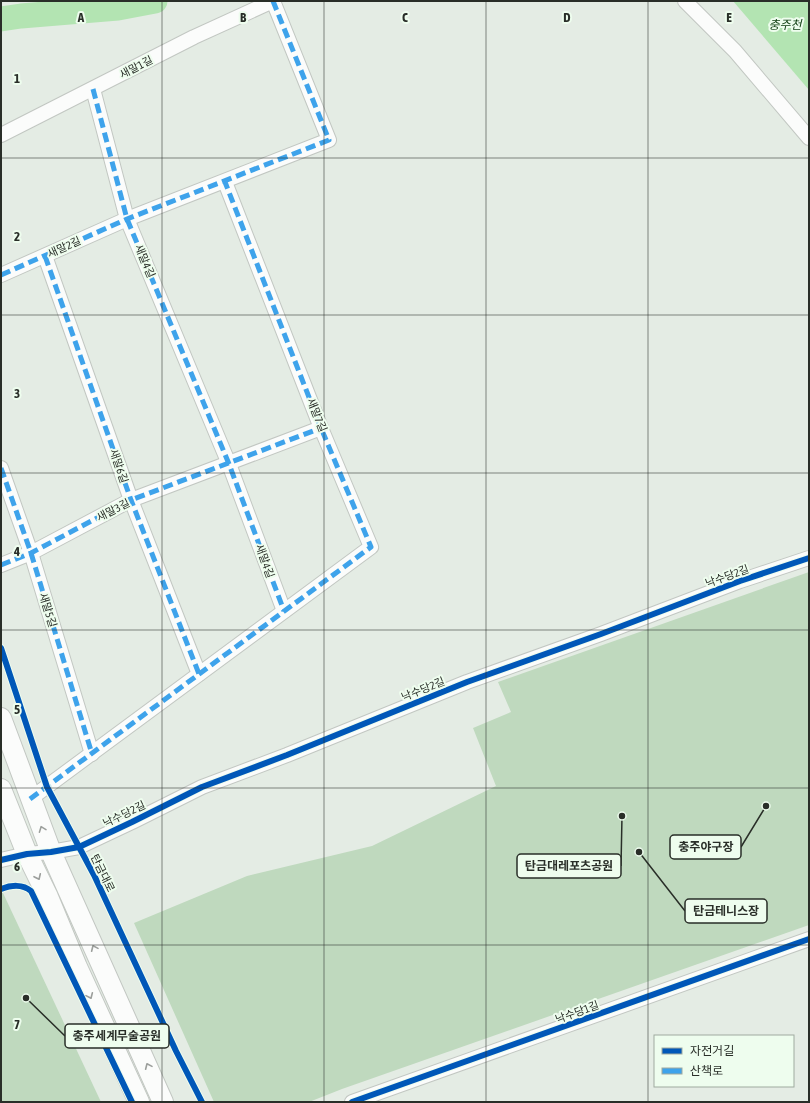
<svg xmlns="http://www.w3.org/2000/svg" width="810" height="1103" font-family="'Asap Condensed','Noto Sans KR',sans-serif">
<rect width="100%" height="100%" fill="#e4ece4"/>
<g fill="#bfd9be">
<path d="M809,572V925L342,1089L309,1102H214L134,923L247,876L372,846L496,786L473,728L511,712L498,682Z"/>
<path d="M1,893H3L101,1102H1Z"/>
</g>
<path fill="#b3e4b2" d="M733,1H809V90Z"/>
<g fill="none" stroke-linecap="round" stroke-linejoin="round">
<path stroke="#b3e4b2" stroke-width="25" d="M1,19L21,16L118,8L155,1"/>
<defs>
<g id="minor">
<path d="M685,1L735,51L809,138"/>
<path d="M93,89L127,219L229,464L284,611"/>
<path d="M1,135L194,37L273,1L329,140L127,219L1,275"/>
<path d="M45,256L131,500L199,674"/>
<path d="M1,468L31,553L92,754"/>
<path d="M1,565L31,553L131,500L321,428"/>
<path d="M30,799L371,547L321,428L225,182"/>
<path d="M1,860L27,854L51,852L79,847L132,822L202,787L287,755L467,682L601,634L740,581L809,558"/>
<path d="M352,1102L809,939"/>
</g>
<g id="secondary">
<path d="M1,718L51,852L163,1102"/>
<path d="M1,789L27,854L48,897L77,967L139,1102"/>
</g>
</defs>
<use href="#minor" stroke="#c2c7c2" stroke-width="16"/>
<use href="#secondary" stroke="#c2c7c2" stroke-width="22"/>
<use href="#minor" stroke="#fbfcfb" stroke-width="14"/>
<use href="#secondary" stroke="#fbfcfb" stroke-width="20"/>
<g stroke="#3ea3eb" stroke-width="5" stroke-dasharray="10 5" stroke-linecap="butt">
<path d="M93,89L127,219L229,464L284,611"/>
<path d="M45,256L131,500L199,674"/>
<path d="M1,275L127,219L329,140L273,1"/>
<path d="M1,468L31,553L92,754"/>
<path d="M1,565L31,553L131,500L321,428"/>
<path d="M30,799L371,547L321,428L225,182"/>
</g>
<defs>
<g id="cycleway">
<path d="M1,648L47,787L94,875L176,1051L202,1102"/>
<path d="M1,860L27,854L51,852L79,847L132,822L202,787L287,755L467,682L601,634L740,581L809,558"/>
<path d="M1,889C11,885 23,884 31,891L132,1102"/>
<path d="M352,1102L809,939"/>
</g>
</defs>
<use href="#cycleway" stroke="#eefdee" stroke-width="8"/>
<use href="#cycleway" stroke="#0057b8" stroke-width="6"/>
</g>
<defs><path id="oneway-chevron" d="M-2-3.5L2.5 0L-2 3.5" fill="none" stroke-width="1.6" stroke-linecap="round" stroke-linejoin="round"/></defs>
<g stroke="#9c9f9c">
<use href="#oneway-chevron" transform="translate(42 829) rotate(-111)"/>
<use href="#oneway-chevron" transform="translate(38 877) rotate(65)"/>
<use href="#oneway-chevron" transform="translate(94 948) rotate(-114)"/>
<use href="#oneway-chevron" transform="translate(90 996) rotate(66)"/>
<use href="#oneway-chevron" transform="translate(148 1066) rotate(-114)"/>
</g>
<path fill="none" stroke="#292e28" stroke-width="1" stroke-opacity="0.55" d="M162,1V1102M324,1V1102M486,1V1102M648,1V1102M1,158H809M1,315H809M1,473H809M1,630H809M1,788H809M1,945H809"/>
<g text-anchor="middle" stroke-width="4" stroke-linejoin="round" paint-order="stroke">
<g font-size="11" fill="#292e28" stroke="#eefdee">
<text transform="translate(136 67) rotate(-27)" y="4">새말1길</text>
<text transform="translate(64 247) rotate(-24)" y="4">새말2길</text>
<text transform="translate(145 261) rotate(67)" y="4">새말4길</text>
<text transform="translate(317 415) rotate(68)" y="4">새말7길</text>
<text transform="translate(119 466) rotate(71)" y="4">새말6길</text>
<text transform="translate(113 510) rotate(-27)" y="4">새말3길</text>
<text transform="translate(265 561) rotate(70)" y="4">새말4길</text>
<text transform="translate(727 576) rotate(-20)" y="4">낙수당2길</text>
<text transform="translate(48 610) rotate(73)" y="4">새말5길</text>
<text transform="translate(423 689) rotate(-22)" y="4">낙수당2길</text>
<text transform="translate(124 814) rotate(-26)" y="4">낙수당2길</text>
<text transform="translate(103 873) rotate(64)" y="4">탄금대로</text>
<text transform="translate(577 1012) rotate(-20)" y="4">낙수당1길</text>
</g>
<g font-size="12" font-style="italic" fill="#09390c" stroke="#eefdee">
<text x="785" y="29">충주천</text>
</g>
</g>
<g font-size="13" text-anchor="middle" font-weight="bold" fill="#292e28" stroke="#eefdee" stroke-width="4" stroke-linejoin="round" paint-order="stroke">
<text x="81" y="22">A</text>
<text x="243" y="22">B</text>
<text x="405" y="22">C</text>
<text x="567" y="22">D</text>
<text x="729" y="22">E</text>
<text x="17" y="83">1</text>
<text x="17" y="241">2</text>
<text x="17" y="398">3</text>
<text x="17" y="556">4</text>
<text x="17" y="714">5</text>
<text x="17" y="871">6</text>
<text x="17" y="1029">7</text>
</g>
<path fill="none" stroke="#292e28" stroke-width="1.5" d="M766 806L741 847M622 816L621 866M639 852L685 911M26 998L65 1036"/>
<g fill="#292e28" stroke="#eefdee" stroke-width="1.5">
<circle cx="766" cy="806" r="4"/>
<circle cx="622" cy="816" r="4"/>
<circle cx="639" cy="852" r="4"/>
<circle cx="26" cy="998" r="4"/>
</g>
<g fill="#eefdee" stroke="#292e28" stroke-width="1.5">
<rect x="670" y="835" width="71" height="24" rx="4"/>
<rect x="517" y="854" width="104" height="24" rx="4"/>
<rect x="685" y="899" width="82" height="24" rx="4"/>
<rect x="65" y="1024" width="104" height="24" rx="4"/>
</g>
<g font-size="12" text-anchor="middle" font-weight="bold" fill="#292e28">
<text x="706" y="851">충주야구장</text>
<text x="569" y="870">탄금대레포츠공원</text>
<text x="726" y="915">탄금테니스장</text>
<text x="117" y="1040">충주세계무술공원</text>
</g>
<rect width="810" height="1103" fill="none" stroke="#292e28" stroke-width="4"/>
<rect x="654" y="1035" width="140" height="52" fill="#eefdee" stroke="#9faa9f"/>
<rect x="662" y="1048" width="20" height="6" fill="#0057b8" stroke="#9faa9f"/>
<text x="690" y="1055" font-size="12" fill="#292e28">자전거길</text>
<rect x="662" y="1068" width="20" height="6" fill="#3ea3eb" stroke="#9faa9f"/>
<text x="690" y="1075" font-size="12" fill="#292e28">산책로</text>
</svg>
